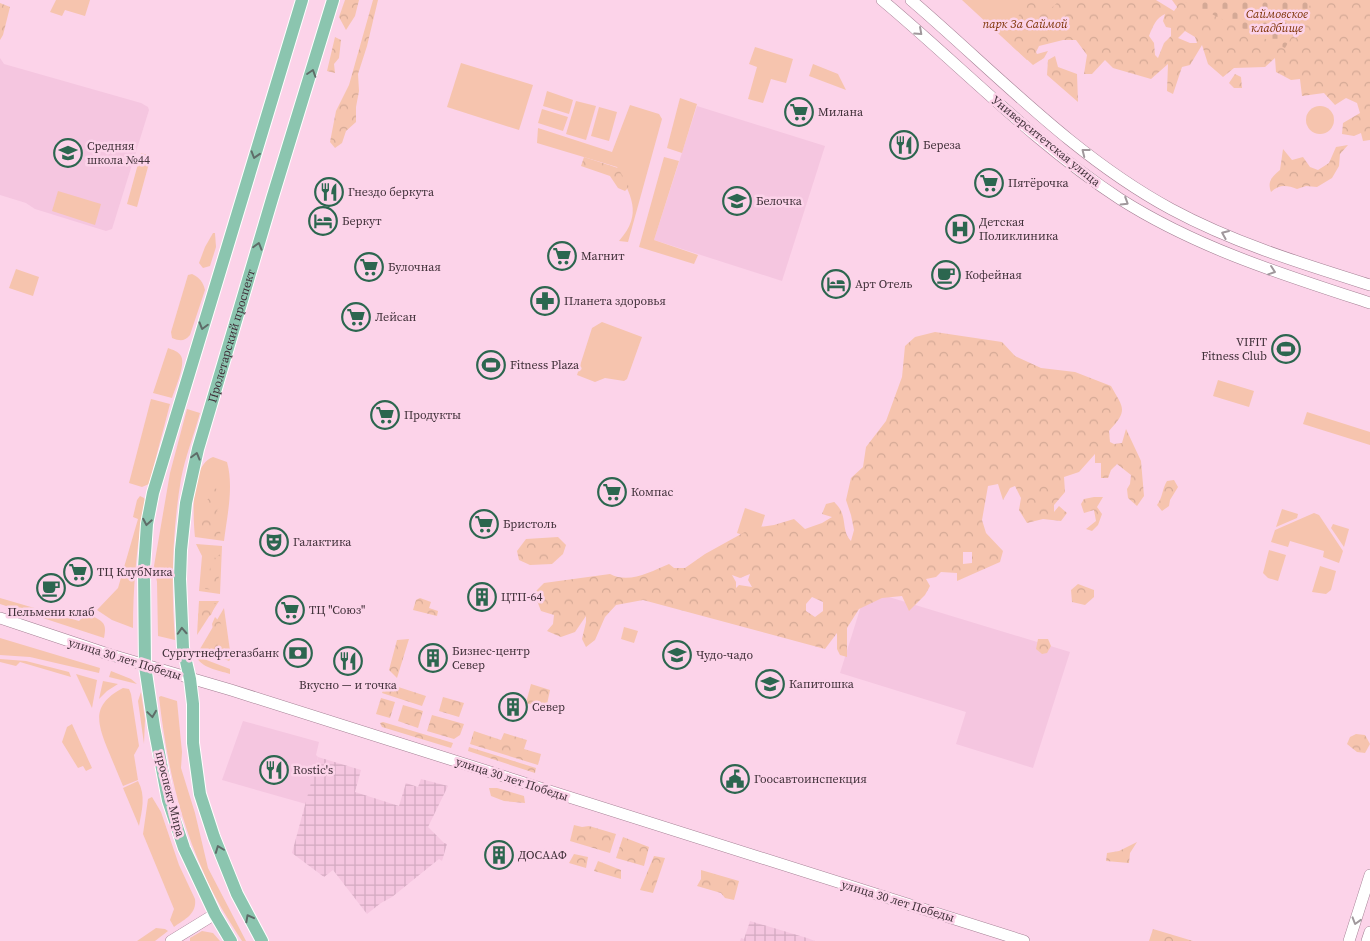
<svg xmlns="http://www.w3.org/2000/svg" width="1370" height="941" font-family="'Source Serif 4',serif">
<defs>
<pattern id="industrial-grid" width="8" height="8" patternUnits="userSpaceOnUse" patternTransform="scale(1.25)"><rect width="8" height="8" fill="#f5c6e0"/><path d="M0 4h8M4 0v8" fill="none" stroke="#d3aac1"/></pattern>
<pattern id="forest-crowns" width="20" height="18" patternUnits="userSpaceOnUse" patternTransform="scale(1.25)"><rect width="20" height="18" fill="#f6c4ae"/><path d="M2 6a3 3 0 1 1 6 0M12 15a3 3 0 1 1 6 0" fill="none" stroke="#d4a996"/></pattern>
<pattern id="cemetery-stones" width="16" height="16" patternUnits="userSpaceOnUse" patternTransform="scale(1.25)"><rect width="16" height="16" fill="#f6c4ae"/><path d="M2 7V4a2 2 0 0 1 4 0v3zM10 15v-3a2 2 0 0 1 4 0v3z" fill="#d4a996"/></pattern>
</defs>
<rect width="100%" height="100%" fill="#fcd3e9"/>
<g fill="#f5c6e0">
<path d="M0,58L4,64L141,103L148,107L149,110L112,229L106,231L35,209L26,203L0,195Z"/>
<path d="M697,106L825,146L782,281L654,240Z"/>
<path d="M866,590L1070,652L1033,768L956,744L966,712L840,673Z"/>
<path d="M243,721L319,742L316,755L318,757L306,804L222,780Z"/>
</g>
<g fill="url(#industrial-grid)">
<path d="M318,757L361,770L355,792L399,806L406,783L418,787L421,779L448,786L428,827L444,843L447,844L442,861L439,859L392,897L381,903L367,914L333,870L324,877L292,853Z"/>
<path d="M750,921L807,938L815,941H740L741,938L744,939Z"/>
</g>
<g fill="#f6c4ae">
<path d="M56,0H90L85,16L65,10L62,16L50,12Z"/>
<path d="M962,0H1125L1039,44L1027,60Z"/>
<path d="M755,47L793,59L786,83L771,79L763,103L748,99L757,67L749,64Z"/>
<path d="M461,63L533,85L519,130L447,107Z"/>
<path d="M813,64L838,74L846,90L809,76Z"/>
<path d="M547,91L573,100L569,114L543,106Z"/>
<path d="M680,98L697,104L682,153L667,148Z"/>
<path d="M576,101L596,106L586,140L566,134Z"/>
<path d="M630,105L659,114L662,119L628,242L619,241C644,213 630,195 617,167L537,143L538,128L612,152Z"/>
<circle cx="1320" cy="120" r="14"/>
<path d="M599,107L617,112L609,141L591,136Z"/>
<path d="M542,109L568,117L563,131L538,123Z"/>
<path d="M141,153L151,156L137,207L127,204Z"/>
<path d="M664,157L679,161L654,240L698,255L694,264L639,247Z"/>
<path d="M58,191L101,204L95,225L52,211Z"/>
<path d="M213,233H215L216,247L210,266L203,268L199,263L205,247Z"/>
<path d="M16,269L39,277L33,296L9,288Z"/>
<path d="M192,274C200,278 203,282 205,290L190,335C184,342 180,341 172,338L171,332L188,275Z"/>
<path d="M602,322L642,337L627,379L624,381L605,378L595,382L577,375L592,328Z"/>
<path d="M168,348C173,350 178,351 181,356C186,364 175,389 172,398L153,393Z"/>
<path d="M1218,380L1254,391L1249,407L1213,396Z"/>
<path d="M151,399L170,404L149,484L142,487L129,483Z"/>
<path d="M187,409L200,413C194,435 185,457 181,479C172,533 171,586 175,640L158,636L157,582L154,566L170,473Z"/>
<path d="M1307,412L1370,432V445L1303,424Z"/>
<path d="M213,457L227,462C234,487 227,516 224,541L195,537C193,517 190,465 213,457Z"/>
<path d="M140,496L144,498L145,500C137,543 133,585 133,628L112,620L97,610L118,588L138,519L133,517L137,500Z"/>
<path d="M745,508L765,515L761,528L745,536L737,533Z"/>
<path d="M1282,509L1298,514L1297,518L1276,527Z"/>
<path d="M1314,513L1319,515L1343,551L1339,563L1323,557L1324,551L1290,541L1288,547L1271,542L1275,530Z"/>
<path d="M1333,524L1349,529L1344,547L1331,528Z"/>
<path d="M196,544L222,546L220,594L199,591L202,556Z"/>
<path d="M1269,550L1286,555L1278,581L1268,578L1263,573Z"/>
<path d="M1320,566L1336,571L1331,590L1326,594L1312,592Z"/>
<path d="M0,598L79,621L87,613C101,621 108,621 104,638L0,604Z"/>
<path d="M199,601H219L197,635Z"/>
<path d="M224,608L231,658L229,661L200,649Z"/>
<path d="M624,627L638,631L634,643L621,639Z"/>
<path d="M0,638L100,668L99,673L30,657L0,655Z"/>
<path d="M196,656L230,669V674C218,670 201,668 196,656Z"/>
<path d="M0,659L26,661L69,672L71,677L20,662L16,666L0,662Z"/>
<path d="M111,671L131,679L137,684L109,677Z"/>
<path d="M76,674L97,680L92,708Z"/>
<path d="M103,681L118,684L107,691L99,699Z"/>
<path d="M123,688L129,689L131,694L139,746L134,755L138,780L123,786C118,774 113,762 108,750C97,722 91,705 123,688Z"/>
<path d="M141,692L145,719L144,744L138,701Z"/>
<path d="M161,696L177,701L182,752L181,768L195,813L208,868L246,941H242C228,919 213,896 203,871C178,815 166,758 159,697Z"/>
<path d="M72,724L92,768L86,771L83,766L78,768L62,742L67,727Z"/>
<path d="M138,781C146,796 142,810 139,826L123,788Z"/>
<path d="M152,797L161,812L179,865L195,899C197,914 185,919 174,927L170,920L174,909L143,834L148,799Z"/>
<path d="M156,928L165,929L168,931L155,941H137Z"/>
<path d="M202,931L213,933L220,941H190V938Z"/>
</g>
<g fill="url(#forest-crowns)" fill-rule="evenodd">
<path d="M345,0H359L355,16L346,30L339,17Z"/>
<path d="M373,0H378L367,46L358,74L359,91L356,107V122L346,131L342,143L335,148L330,142L336,111L349,85Z"/>
<path d="M1037,0L1047,3L1048,11L1058,2V0H1156L1174,11L1177,7L1172,0H1370V140L1363,141L1361,133L1354,136L1342,134L1343,123L1360,113L1357,103L1346,98L1335,105L1324,93L1302,96L1300,79L1291,80L1276,72L1275,58L1265,67L1234,68L1223,77L1208,64L1202,45L1190,65L1182,67L1173,94L1167,91L1168,64L1151,79L1113,68L1105,60L1092,74H1084L1087,55L1076,40H1063L1039,46L1036,52L1037,54L1048,51L1044,58L1033,65L1012,46V38L1009,32L1025,5ZM1165,14L1163,21L1166,27L1171,28V36L1164,43L1158,58L1155,55L1154,43L1149,36C1153,26 1156,18 1165,14ZM1185,31L1195,37L1197,43H1190L1178,38Z"/>
<path d="M0,3L10,7L3,35L0,40Z"/>
<path d="M335,37L341,40L339,58L334,64L335,73L327,71Z"/>
<path d="M1055,56L1058,67L1077,74L1078,102L1047,75L1048,60Z"/>
<path d="M1235,74L1241,77L1242,88H1234L1229,83Z"/>
<path d="M1348,145L1340,154L1339,166L1332,178L1317,187L1306,186L1297,189C1287,185 1279,184 1271,192C1267,181 1272,177 1280,170L1283,149L1292,160L1303,157L1310,167L1318,170L1329,163L1336,147Z"/>
<path d="M584,157L618,168L629,187L625,191L618,188L610,176L581,166Z"/>
<path d="M935,332L1002,342L1015,356L1041,368L1075,372L1111,386C1124,409 1128,410 1109,431L1110,442L1114,444L1122,443L1126,429L1141,461L1144,496L1137,506L1128,498L1127,489L1130,484L1131,475L1117,464L1111,470L1108,478H1101V463H1095V454L1079,472L1064,477L1065,492L1054,505V512L1059,506L1067,513L1061,521L1043,519L1027,523L1019,510L1021,498L1015,486L1010,488L1003,500L998,484L988,486L982,520L986,533L1003,551L1000,562L957,581V573L941,572L936,577L926,579L930,586L925,595L909,611L902,596L882,598L859,609L847,628V657L840,655L837,649V633L825,649L643,600L616,605L605,617L595,640L586,647L582,639L586,622V616L575,632L561,637L547,631L553,624L554,615L541,611L534,593L544,583L610,574C629,584 650,572 669,564L674,568H685L705,554L752,528L774,525L794,519L805,529L822,523L832,517L822,514L826,504L834,502C849,515 840,529 851,541L854,530L851,515L846,500L851,478L863,467L866,447L886,421L902,377L905,346L915,337ZM963,552H972V563L963,564ZM750,574L748,580L752,587L739,585L736,588V582L732,575L740,578ZM812,597L823,602V611L815,617L806,611V604Z"/>
<path d="M1174,480L1178,487L1170,500L1169,506L1162,511L1157,505C1163,497 1162,489 1167,481Z"/>
<path d="M214,488L220,490L223,505L217,510C222,519 219,528 221,538L212,539L204,533L199,515Z"/>
<path d="M1094,497H1103L1097,507L1102,514L1098,525L1092,531L1086,529L1096,521L1094,510L1084,513L1081,504L1084,499Z"/>
<path d="M558,537L566,545L563,554L552,564L530,565L519,560L517,551L526,539Z"/>
<path d="M220,554L221,567L216,590L205,589L211,564L208,560L212,557L216,558Z"/>
<path d="M1078,584L1094,590V597L1085,605L1072,602L1071,590Z"/>
<path d="M420,598L431,602L429,608L438,611L437,616L413,610L416,600Z"/>
<path d="M209,603H216L211,615L205,618L198,628V614Z"/>
<path d="M215,617L221,623L222,640L217,645L222,650L225,649L222,656L211,651L203,645L210,641L213,629L212,624Z"/>
<path d="M409,639L397,678L389,670L397,640Z"/>
<path d="M1038,639H1048L1051,646L1047,653L1042,654L1036,649Z"/>
<path d="M386,683L426,696L422,706L382,693Z"/>
<path d="M531,684L550,690L546,709L526,703Z"/>
<path d="M443,697L464,703L459,717L439,711Z"/>
<path d="M381,698L395,702L390,718L376,714Z"/>
<path d="M403,705L423,711L418,728L398,721Z"/>
<path d="M432,715L464,724L460,735L454,739L427,731Z"/>
<path d="M383,722L453,743L451,748L382,727L380,723Z"/>
<path d="M474,731L501,740L504,733L527,740L524,749L541,754L538,765L470,744Z"/>
<path d="M1356,734L1365,735L1370,744L1365,753L1357,752L1347,744L1350,737Z"/>
<path d="M469,747L536,768L535,773L468,751Z"/>
<path d="M489,788H497L524,796L525,803L504,801L491,796Z"/>
<path d="M574,825L582,827L589,826L616,834L610,853L570,841Z"/>
<path d="M623,837L649,847L644,866L616,858Z"/>
<path d="M1137,842L1130,853L1129,863L1106,861L1107,853L1119,851Z"/>
<path d="M574,854L588,857L586,868L569,863Z"/>
<path d="M654,856L665,858L653,893L640,890Z"/>
<path d="M598,861L621,870V879L594,871Z"/>
<path d="M701,870L739,881L734,900L725,898L721,893L697,886L701,879Z"/>
<path d="M1153,929L1193,941H1149Z"/>
</g>
<path fill="url(#cemetery-stones)" d="M1181,0H1313L1285,48Z"/>
<g fill="none" stroke-linecap="round" stroke-linejoin="round">
<defs>
<g id="secondary">
<path d="M882,0C961,66 1033,142 1120,199C1197,248 1284,275 1370,303"/>
<path d="M911,0C995,72 1073,156 1171,209C1234,243 1303,264 1370,285"/>
<path d="M0,618L108,654L231,690L1024,941"/>
<path d="M171,941L215,914"/>
<path d="M1349,941L1370,875"/>
<path d="M1367,941L1370,932"/>
</g>
<g id="primary">
<path d="M231,941L215,914L184,848L168,800L154,727L145,666L144,568L147,524L153,493L302,0"/>
<path id="s1" d="M262,941L237,894L214,837L200,794L193,743V704L190,679L183,648L180,579L181,550L186,503L198,449L272,199L333,0"/>
</g>
</defs>
<use href="#secondary" stroke="#a37f93" stroke-width="12"/>
<use href="#primary" stroke="#fff" stroke-width="14"/>
<use href="#secondary" stroke="#fff" stroke-width="11"/>
<use href="#primary" stroke="#8bc5af" stroke-width="12"/>
</g>
<defs><path id="oneway-chevron" d="M-2-3.5L2.5 0L-2 3.5" fill="none" stroke-width="1.6" stroke-linecap="round" stroke-linejoin="round" transform="scale(1.25)"/></defs>
<g stroke="#a0989c">
<use href="#oneway-chevron" transform="translate(919 32) rotate(42)"/>
<use href="#oneway-chevron" transform="translate(1085 152) rotate(-142)"/>
<use href="#oneway-chevron" transform="translate(1125 202) rotate(32)"/>
<use href="#oneway-chevron" transform="translate(1225 234) rotate(-157)"/>
<use href="#oneway-chevron" transform="translate(1272 271) rotate(19)"/>
<use href="#oneway-chevron" transform="translate(1356 921) rotate(107)"/>
</g>
<g stroke="#5e6c68">
<use href="#oneway-chevron" transform="translate(312 73) rotate(-72)"/>
<use href="#oneway-chevron" transform="translate(255 155) rotate(107)"/>
<use href="#oneway-chevron" transform="translate(258 246) rotate(-74)"/>
<use href="#oneway-chevron" transform="translate(203 326) rotate(106)"/>
<use href="#oneway-chevron" transform="translate(196 456) rotate(-75)"/>
<use href="#oneway-chevron" transform="translate(147 522) rotate(100)"/>
<use href="#oneway-chevron" transform="translate(182 631) rotate(-93)"/>
<use href="#oneway-chevron" transform="translate(152 714) rotate(82)"/>
<use href="#oneway-chevron" transform="translate(219 849) rotate(-111)"/>
<use href="#oneway-chevron" transform="translate(249 918) rotate(-118)"/>
</g>
<defs>
<symbol id="supermarket-ring" viewBox="-11 -11 22 22"><circle r="9.5" fill="#fcd3e9" stroke="#2c664f" stroke-width="1.5"/><path d="M-6-5.5h2.5l.6 2H6L4.5 2H-2.5L-4.4-4H-6ZM-1.5 3.2a1.3 1.3 0 1 0 .1 0ZM3 3.2a1.3 1.3 0 1 0 .1 0Z" fill="#2c664f"/></symbol>
<symbol id="restaurant-ring" viewBox="-11 -11 22 22"><circle r="9.5" fill="#fcd3e9" stroke="#2c664f" stroke-width="1.5"/><path d="M-5-6h1v4h1v-4h1v4h1v-4h1v5L-1.5 .5V6h-2V.5L-5-1ZM5-6V6H3V1.5H1.5Q1.5-4 5-6Z" fill="#2c664f"/></symbol>
<symbol id="school-ring" viewBox="-11 -11 22 22"><circle r="9.5" fill="#fcd3e9" stroke="#2c664f" stroke-width="1.5"/><path d="M0-5L7-2L0 1L-7-2ZM-4 1L0 2.5L4 1V4Q0 6-4 4Z" fill="#2c664f"/></symbol>
<symbol id="hotel-ring" viewBox="-11 -11 22 22"><circle r="9.5" fill="#fcd3e9" stroke="#2c664f" stroke-width="1.5"/><path d="M-6-4.5h1.5V1H6V5H4.5V3h-9V5H-6ZM-4 0a1.8 1.8 0 1 1 3.6 0ZM.5 0V-2.5h3Q6-2.5 6 0Z" fill="#2c664f"/></symbol>
<symbol id="hospital-ring" viewBox="-11 -11 22 22"><circle r="9.5" fill="#fcd3e9" stroke="#2c664f" stroke-width="1.5"/><path d="M-5-5h3v3.5h4V-5h3V5h-3V1.5h-4V5h-3Z" fill="#2c664f"/></symbol>
<symbol id="cafe-ring" viewBox="-11 -11 22 22"><circle r="9.5" fill="#fcd3e9" stroke="#2c664f" stroke-width="1.5"/><path d="M-5.5-4.5H6V0H3Q3 3.5 0 3.5H-2.5Q-5.5 3.5-5.5 0ZM3-3.2v2h1.7v-2ZM-6 4.5H4V6H-6Z" fill="#2c664f"/></symbol>
<symbol id="pharmacy-ring" viewBox="-11 -11 22 22"><circle r="9.5" fill="#fcd3e9" stroke="#2c664f" stroke-width="1.5"/><path d="M-2-6h4v4h4v4h-4v4h-4v-4h-4v-4h4Z" fill="#2c664f"/></symbol>
<symbol id="stadium-ring" viewBox="-11 -11 22 22"><circle r="9.5" fill="#fcd3e9" stroke="#2c664f" stroke-width="1.5"/><path d="M0-5a6.5 5 0 1 0 0 10a6.5 5 0 1 0 0-10ZM-3.5-1.8h7v3.6h-7Z" fill="#2c664f"/></symbol>
<symbol id="theatre-ring" viewBox="-11 -11 22 22"><circle r="9.5" fill="#fcd3e9" stroke="#2c664f" stroke-width="1.5"/><path d="M-5-5.5Q0-4 5-5.5V0Q5 5 0 6Q-5 5-5 0ZM-3.3-2.5H-1v1.5H-3.3ZM1-2.5H3.3v1.5H1ZM-2.8 1Q0 5.5 2.8 1Z" fill="#2c664f"/></symbol>
<symbol id="building-ring" viewBox="-11 -11 22 22"><circle r="9.5" fill="#fcd3e9" stroke="#2c664f" stroke-width="1.5"/><path d="M-4-6H4V6H1V3H-1V6H-4ZM-2.5-4.3h1.7v1.8h-1.7ZM.8-4.3h1.7v1.8H.8ZM-2.5-1h1.7V.8h-1.7ZM.8-1h1.7V.8H.8Z" fill="#2c664f"/></symbol>
<symbol id="bank-ring" viewBox="-11 -11 22 22"><circle r="9.5" fill="#fcd3e9" stroke="#2c664f" stroke-width="1.5"/><path d="M-6-4H6V4H-6ZM0-2.3a2.3 2.3 0 1 0 0 4.6a2.3 2.3 0 1 0 0-4.6Z" fill="#2c664f"/></symbol>
<symbol id="civic-ring" viewBox="-11 -11 22 22"><circle r="9.5" fill="#fcd3e9" stroke="#2c664f" stroke-width="1.5"/><path d="M-.6-6.5H3V-4.5H.6V-3L4-1V1h2V6H-6V1h2V-1L-.6-3ZM-1.2 2.5V6h2.4V2.5Z" fill="#2c664f"/></symbol>
</defs>
<g fill-rule="evenodd">
<use href="#supermarket-ring" x="783" y="96" width="32" height="32"/>
<use href="#restaurant-ring" x="888" y="129" width="32" height="32"/>
<use href="#school-ring" x="52" y="137" width="32" height="32"/>
<use href="#supermarket-ring" x="973" y="167" width="32" height="32"/>
<use href="#restaurant-ring" x="313" y="176" width="32" height="32"/>
<use href="#school-ring" x="721" y="185" width="32" height="32"/>
<use href="#hotel-ring" x="307" y="205" width="32" height="32"/>
<use href="#hospital-ring" x="944" y="213" width="32" height="32"/>
<use href="#supermarket-ring" x="546" y="240" width="32" height="32"/>
<use href="#supermarket-ring" x="353" y="251" width="32" height="32"/>
<use href="#cafe-ring" x="930" y="259" width="32" height="32"/>
<use href="#hotel-ring" x="820" y="268" width="32" height="32"/>
<use href="#pharmacy-ring" x="529" y="285" width="32" height="32"/>
<use href="#supermarket-ring" x="340" y="301" width="32" height="32"/>
<use href="#stadium-ring" x="1270" y="333" width="32" height="32"/>
<use href="#stadium-ring" x="475" y="349" width="32" height="32"/>
<use href="#supermarket-ring" x="369" y="399" width="32" height="32"/>
<use href="#supermarket-ring" x="596" y="476" width="32" height="32"/>
<use href="#supermarket-ring" x="468" y="508" width="32" height="32"/>
<use href="#theatre-ring" x="258" y="526" width="32" height="32"/>
<use href="#supermarket-ring" x="62" y="556" width="32" height="32"/>
<use href="#cafe-ring" x="35" y="572" width="32" height="32"/>
<use href="#building-ring" x="466" y="581" width="32" height="32"/>
<use href="#supermarket-ring" x="274" y="594" width="32" height="32"/>
<use href="#bank-ring" x="282" y="637" width="32" height="32"/>
<use href="#school-ring" x="661" y="639" width="32" height="32"/>
<use href="#building-ring" x="417" y="642" width="32" height="32"/>
<use href="#restaurant-ring" x="332" y="645" width="32" height="32"/>
<use href="#school-ring" x="754" y="668" width="32" height="32"/>
<use href="#building-ring" x="497" y="691" width="32" height="32"/>
<use href="#restaurant-ring" x="258" y="754" width="32" height="32"/>
<use href="#civic-ring" x="719" y="763" width="32" height="32"/>
<use href="#building-ring" x="483" y="839" width="32" height="32"/>
</g>
<g text-anchor="middle" stroke-width="5" stroke-linejoin="round" paint-order="stroke">
<g font-size="12" font-style="italic" fill="#7d3204" stroke="#fcd3e9">
<text x="1277" y="18">Саймовское<tspan x="1277" dy="14">кладбище</tspan></text>
<text x="1025" y="28">парк За Саймой</text>
</g>
<g font-size="12" fill="#403039" stroke="#fcd3e9" text-anchor="start">
<text x="818" y="116">Милана</text>
<text x="923" y="149">Береза</text>
<text x="87" y="150">Средняя<tspan x="87" dy="14">школа №44</tspan></text>
<text x="1008" y="187">Пятёрочка</text>
<text x="348" y="196">Гнездо беркута</text>
<text x="756" y="205">Белочка</text>
<text x="342" y="225">Беркут</text>
<text x="979" y="226">Детская<tspan x="979" dy="14">Поликлиника</tspan></text>
<text x="581" y="260">Магнит</text>
<text x="388" y="271">Булочная</text>
<text x="965" y="279">Кофейная</text>
<text x="855" y="288">Арт Отель</text>
<text x="564" y="305">Планета здоровья</text>
<text x="375" y="321">Лейсан</text>
<text x="1267" y="346" text-anchor="end">VIFIT<tspan x="1267" dy="14">Fitness Club</tspan></text>
<text x="510" y="369">Fitness Plaza</text>
<text x="404" y="419">Продукты</text>
<text x="631" y="496">Компас</text>
<text x="503" y="528">Бристоль</text>
<text x="293" y="546">Галактика</text>
<text x="97" y="576">ТЦ КлубNика</text>
<text x="501" y="601">ЦТП-64</text>
<text x="309" y="614">ТЦ "Союз"</text>
<text x="51" y="616" text-anchor="middle">Пельмени клаб</text>
<text x="452" y="655">Бизнес-центр<tspan x="452" dy="14">Север</tspan></text>
<text x="279" y="657" text-anchor="end">Сургутнефтегазбанк</text>
<text x="696" y="659">Чудо-чадо</text>
<text x="789" y="688">Капитошка</text>
<text x="348" y="689" text-anchor="middle">Вкусно — и точка</text>
<text x="532" y="711">Север</text>
<text x="293" y="774">Rostiс's</text>
<text x="754" y="783">Гоосавтоинспекция</text>
<text x="518" y="859">ДОСААФ</text>
</g>
<g font-size="12" fill="#403039" stroke="#fcd3e9">
<text transform="translate(1046 141) rotate(39)" y="4">Университетская улица</text>
<text dy="4" stroke="none"><textPath href="#s1" startOffset="626">Пролетарский проспект</textPath></text>
<text transform="translate(125 659) rotate(17)" y="4">улица 30 лет Победы</text>
<text transform="translate(512 779) rotate(18)" y="4">улица 30 лет Победы</text>
<text transform="translate(170 794) rotate(76)" y="4">проспект Мира</text>
<text transform="translate(898 901) rotate(17)" y="4">улица 30 лет Победы</text>
</g>
</g>
</svg>
